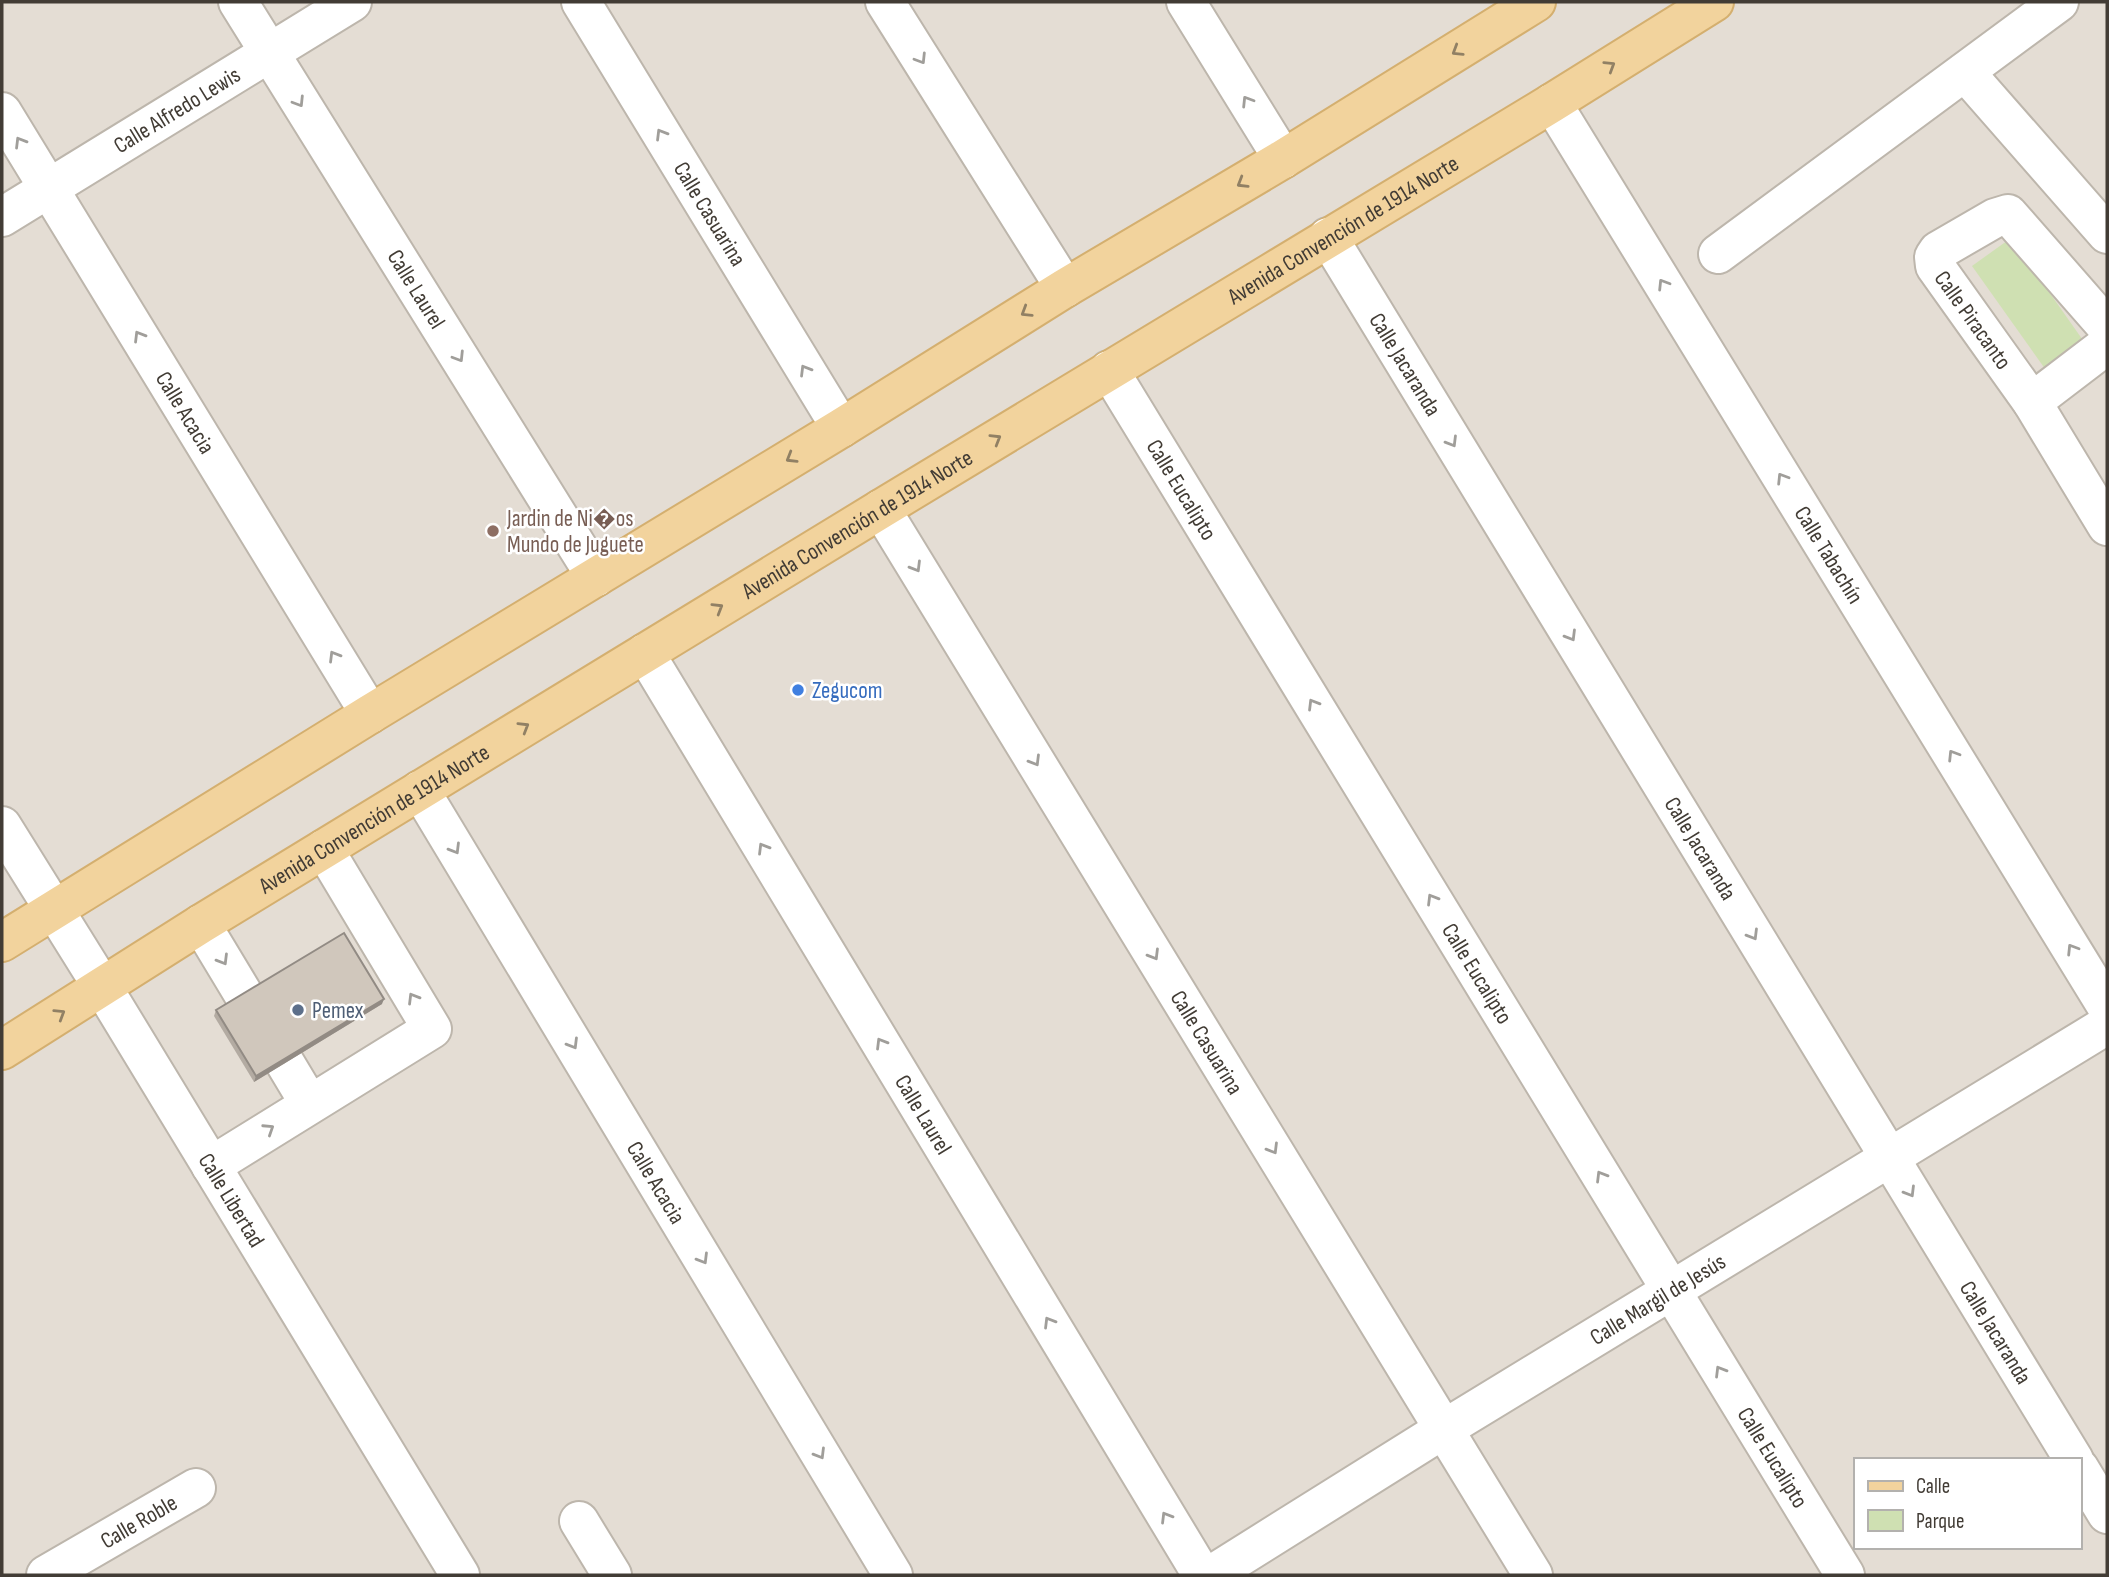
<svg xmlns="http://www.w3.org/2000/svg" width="2109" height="1577" font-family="'Sofia Sans Condensed',sans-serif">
<rect width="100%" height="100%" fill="#f0ece5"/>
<path fill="#e4ddd4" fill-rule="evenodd" d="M2,2H2107V1575H2ZM1855,1460H2079V1547H1855Z"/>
<path fill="#cfe0b2" d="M2011,238L2087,346L2048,373L1972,266Z"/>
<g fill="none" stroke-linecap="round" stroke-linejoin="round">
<defs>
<g id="minor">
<path id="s1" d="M238,2L596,577"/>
<path id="s2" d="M581,2L841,428"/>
<path d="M885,2L1065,288"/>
<path d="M1186,2L1283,159"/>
<path d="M1965,72L2107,234"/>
<path id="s3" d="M1552,103L2107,1007"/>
<path id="s4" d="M2,112L370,714"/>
<path id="s5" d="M2,217L352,2"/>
<path id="s6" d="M1328,237L2074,1460"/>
<path d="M1718,254L2059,2"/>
<path id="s7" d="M2107,327L2008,214L1995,218L1938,251L1934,257L1935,266L2032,402L2107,526"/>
<path id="s8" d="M1109,370L1845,1575"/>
<path d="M2032,402L2107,345"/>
<path id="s9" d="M881,509L1533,1575"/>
<path id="s10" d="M645,653L1202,1575"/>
<path id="s11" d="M420,790L893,1575"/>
<path id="s12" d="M2,826L103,988L460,1575"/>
<path d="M201,924L245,997"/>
<path d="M285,1063L309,1103"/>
<path d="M211,1166L432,1029L324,849"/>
<path d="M2079,1468L2107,1514"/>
<path d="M579,1521L612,1575"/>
<path id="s13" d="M46,1575L196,1488"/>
<path id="s14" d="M1211,1575L1444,1429L2107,1025"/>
</g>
<g id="major">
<path d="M2,942L370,714L841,428L1065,288L1283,159L1536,2"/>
<path id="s15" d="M2,1050L201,924L881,509L1552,103L1714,2"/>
</g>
</defs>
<use href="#minor" stroke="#bdb6ac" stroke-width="42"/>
<use href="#major" stroke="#d4af6f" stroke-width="42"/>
<use href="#minor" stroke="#fff" stroke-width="38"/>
<use href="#major" stroke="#f2d39d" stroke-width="38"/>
</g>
<path fill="#b3aba2" d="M382,1004L254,1082L214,1016L216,1010Z"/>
<path fill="#928b84" d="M384,999L382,1004L254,1082L256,1076Z"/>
<path fill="#d0c7bc" stroke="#928b84" stroke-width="2" d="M344,933L384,999L256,1076L216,1010Z"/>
<defs><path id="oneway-chevron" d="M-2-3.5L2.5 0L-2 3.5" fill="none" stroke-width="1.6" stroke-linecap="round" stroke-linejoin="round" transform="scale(1.75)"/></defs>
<g stroke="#918064">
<use href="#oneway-chevron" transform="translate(1457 51) rotate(148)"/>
<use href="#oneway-chevron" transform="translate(1610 66) rotate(-32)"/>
<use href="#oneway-chevron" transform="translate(1242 183) rotate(149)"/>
<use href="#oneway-chevron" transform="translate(1026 312) rotate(148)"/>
<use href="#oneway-chevron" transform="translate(996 439) rotate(-31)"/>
<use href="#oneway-chevron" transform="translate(791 458) rotate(149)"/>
<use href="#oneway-chevron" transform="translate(718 608) rotate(-31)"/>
<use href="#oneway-chevron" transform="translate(524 727) rotate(-31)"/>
<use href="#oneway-chevron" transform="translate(60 1014) rotate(-32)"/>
</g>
<g stroke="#a09e9a">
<use href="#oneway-chevron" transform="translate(921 59) rotate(58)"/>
<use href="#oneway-chevron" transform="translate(1247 101) rotate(-122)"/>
<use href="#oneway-chevron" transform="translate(299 102) rotate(58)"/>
<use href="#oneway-chevron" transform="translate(661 134) rotate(-121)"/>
<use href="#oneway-chevron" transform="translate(20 142) rotate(-121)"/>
<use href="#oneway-chevron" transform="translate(1663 284) rotate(-122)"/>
<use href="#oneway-chevron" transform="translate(139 336) rotate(-121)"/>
<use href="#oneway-chevron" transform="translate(459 357) rotate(58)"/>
<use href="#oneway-chevron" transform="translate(805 370) rotate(-121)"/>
<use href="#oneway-chevron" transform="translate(1452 442) rotate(59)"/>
<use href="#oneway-chevron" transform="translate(1782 478) rotate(-122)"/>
<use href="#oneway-chevron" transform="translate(916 567) rotate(59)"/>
<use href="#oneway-chevron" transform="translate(1571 636) rotate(59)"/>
<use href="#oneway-chevron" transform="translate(334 656) rotate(-121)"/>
<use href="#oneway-chevron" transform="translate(1313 704) rotate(-121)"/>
<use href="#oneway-chevron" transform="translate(1953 755) rotate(-122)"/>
<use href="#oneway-chevron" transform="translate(1035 761) rotate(59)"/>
<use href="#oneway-chevron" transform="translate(763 848) rotate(-121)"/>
<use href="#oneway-chevron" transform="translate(455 849) rotate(59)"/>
<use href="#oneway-chevron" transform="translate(1432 899) rotate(-121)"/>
<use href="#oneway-chevron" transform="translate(1753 935) rotate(59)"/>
<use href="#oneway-chevron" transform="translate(2072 949) rotate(-122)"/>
<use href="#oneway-chevron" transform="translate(1154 955) rotate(59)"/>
<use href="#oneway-chevron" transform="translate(223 960) rotate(59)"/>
<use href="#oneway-chevron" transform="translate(413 998) rotate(-121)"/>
<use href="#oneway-chevron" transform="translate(881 1043) rotate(-121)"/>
<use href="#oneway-chevron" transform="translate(573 1044) rotate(59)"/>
<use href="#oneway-chevron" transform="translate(269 1129) rotate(-33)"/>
<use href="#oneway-chevron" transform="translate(1273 1149) rotate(59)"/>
<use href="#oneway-chevron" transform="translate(1601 1176) rotate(-121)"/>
<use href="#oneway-chevron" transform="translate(1910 1192) rotate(59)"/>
<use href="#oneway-chevron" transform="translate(703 1259) rotate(59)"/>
<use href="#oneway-chevron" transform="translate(1049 1322) rotate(-121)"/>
<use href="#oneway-chevron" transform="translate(1720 1371) rotate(-121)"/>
<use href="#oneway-chevron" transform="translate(820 1454) rotate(59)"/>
<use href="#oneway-chevron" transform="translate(1166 1517) rotate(-121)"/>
</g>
<circle fill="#8d6e63" stroke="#fff" stroke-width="2.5" cx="493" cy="531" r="7"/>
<circle fill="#3f7fe0" stroke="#fff" stroke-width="2.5" cx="798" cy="690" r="7"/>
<circle fill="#5c6f8a" stroke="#fff" stroke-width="2.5" cx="298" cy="1010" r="7"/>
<g text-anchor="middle" stroke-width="5" stroke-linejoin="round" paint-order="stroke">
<g font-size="23" fill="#423c35" stroke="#fff">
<text dy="8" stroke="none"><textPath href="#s5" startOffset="205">Calle Alfredo Lewis</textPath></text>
<text dy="8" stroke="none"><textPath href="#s2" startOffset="248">Calle Casuarina</textPath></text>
<text dy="8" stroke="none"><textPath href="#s15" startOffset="1572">Avenida Convención de 1914 Norte</textPath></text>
<text dy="8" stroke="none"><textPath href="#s1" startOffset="338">Calle Laurel</textPath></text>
<text dy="8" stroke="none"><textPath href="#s7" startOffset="312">Calle Piracanto</textPath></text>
<text dy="8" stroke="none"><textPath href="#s6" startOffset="149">Calle Jacaranda</textPath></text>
<text dy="8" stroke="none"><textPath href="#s4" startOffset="352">Calle Acacia</textPath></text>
<text dy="8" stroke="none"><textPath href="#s8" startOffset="140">Calle Eucalipto</textPath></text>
<text dy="8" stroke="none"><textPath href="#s15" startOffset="1004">Avenida Convención de 1914 Norte</textPath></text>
<text dy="8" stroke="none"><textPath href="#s3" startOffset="530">Calle Tabachín</textPath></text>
<text dy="8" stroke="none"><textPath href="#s15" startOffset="438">Avenida Convención de 1914 Norte</textPath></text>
<text dy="8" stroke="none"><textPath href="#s6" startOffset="716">Calle Jacaranda</textPath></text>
<text dy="8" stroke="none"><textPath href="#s8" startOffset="707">Calle Eucalipto</textPath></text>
<text dy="8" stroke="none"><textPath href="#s9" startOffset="625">Calle Casuarina</textPath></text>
<text dy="8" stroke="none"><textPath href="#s10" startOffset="539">Calle Laurel</textPath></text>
<text dy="8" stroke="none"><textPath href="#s11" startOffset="458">Calle Acacia</textPath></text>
<text dy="8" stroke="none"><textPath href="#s12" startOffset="439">Calle Libertad</textPath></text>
<text dy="8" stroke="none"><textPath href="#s14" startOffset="525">Calle Margil de Jesús</textPath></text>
<text dy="8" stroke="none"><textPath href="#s6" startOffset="1283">Calle Jacaranda</textPath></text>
<text dy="8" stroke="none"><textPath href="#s8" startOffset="1274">Calle Eucalipto</textPath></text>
<text dy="8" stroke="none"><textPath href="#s13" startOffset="107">Calle Roble</textPath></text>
</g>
<g font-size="23" fill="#785e54" stroke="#fff" text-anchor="start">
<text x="507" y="526">Jardin de Ni�os<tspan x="507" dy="26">Mundo de Juguete</tspan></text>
</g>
<g font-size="23" fill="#366cbe" stroke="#fff" text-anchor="start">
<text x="812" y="698">Zegucom</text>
</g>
<g font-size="23" fill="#4e5e75" stroke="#fff" text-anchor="start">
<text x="312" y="1018">Pemex</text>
</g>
</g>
<rect width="2109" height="1577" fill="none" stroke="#423c35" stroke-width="7"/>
<rect x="1854" y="1458" width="228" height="91" fill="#ffffff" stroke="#b3b1ae" stroke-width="2"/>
<rect x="1868" y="1481" width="35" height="10" fill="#f2d39d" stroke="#b3b1ae" stroke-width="2"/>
<text x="1916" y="1493" font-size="21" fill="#423c35">Calle</text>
<rect x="1868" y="1510" width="35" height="21" fill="#cfe0b2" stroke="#b3b1ae" stroke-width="2"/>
<text x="1916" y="1528" font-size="21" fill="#423c35">Parque</text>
</svg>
